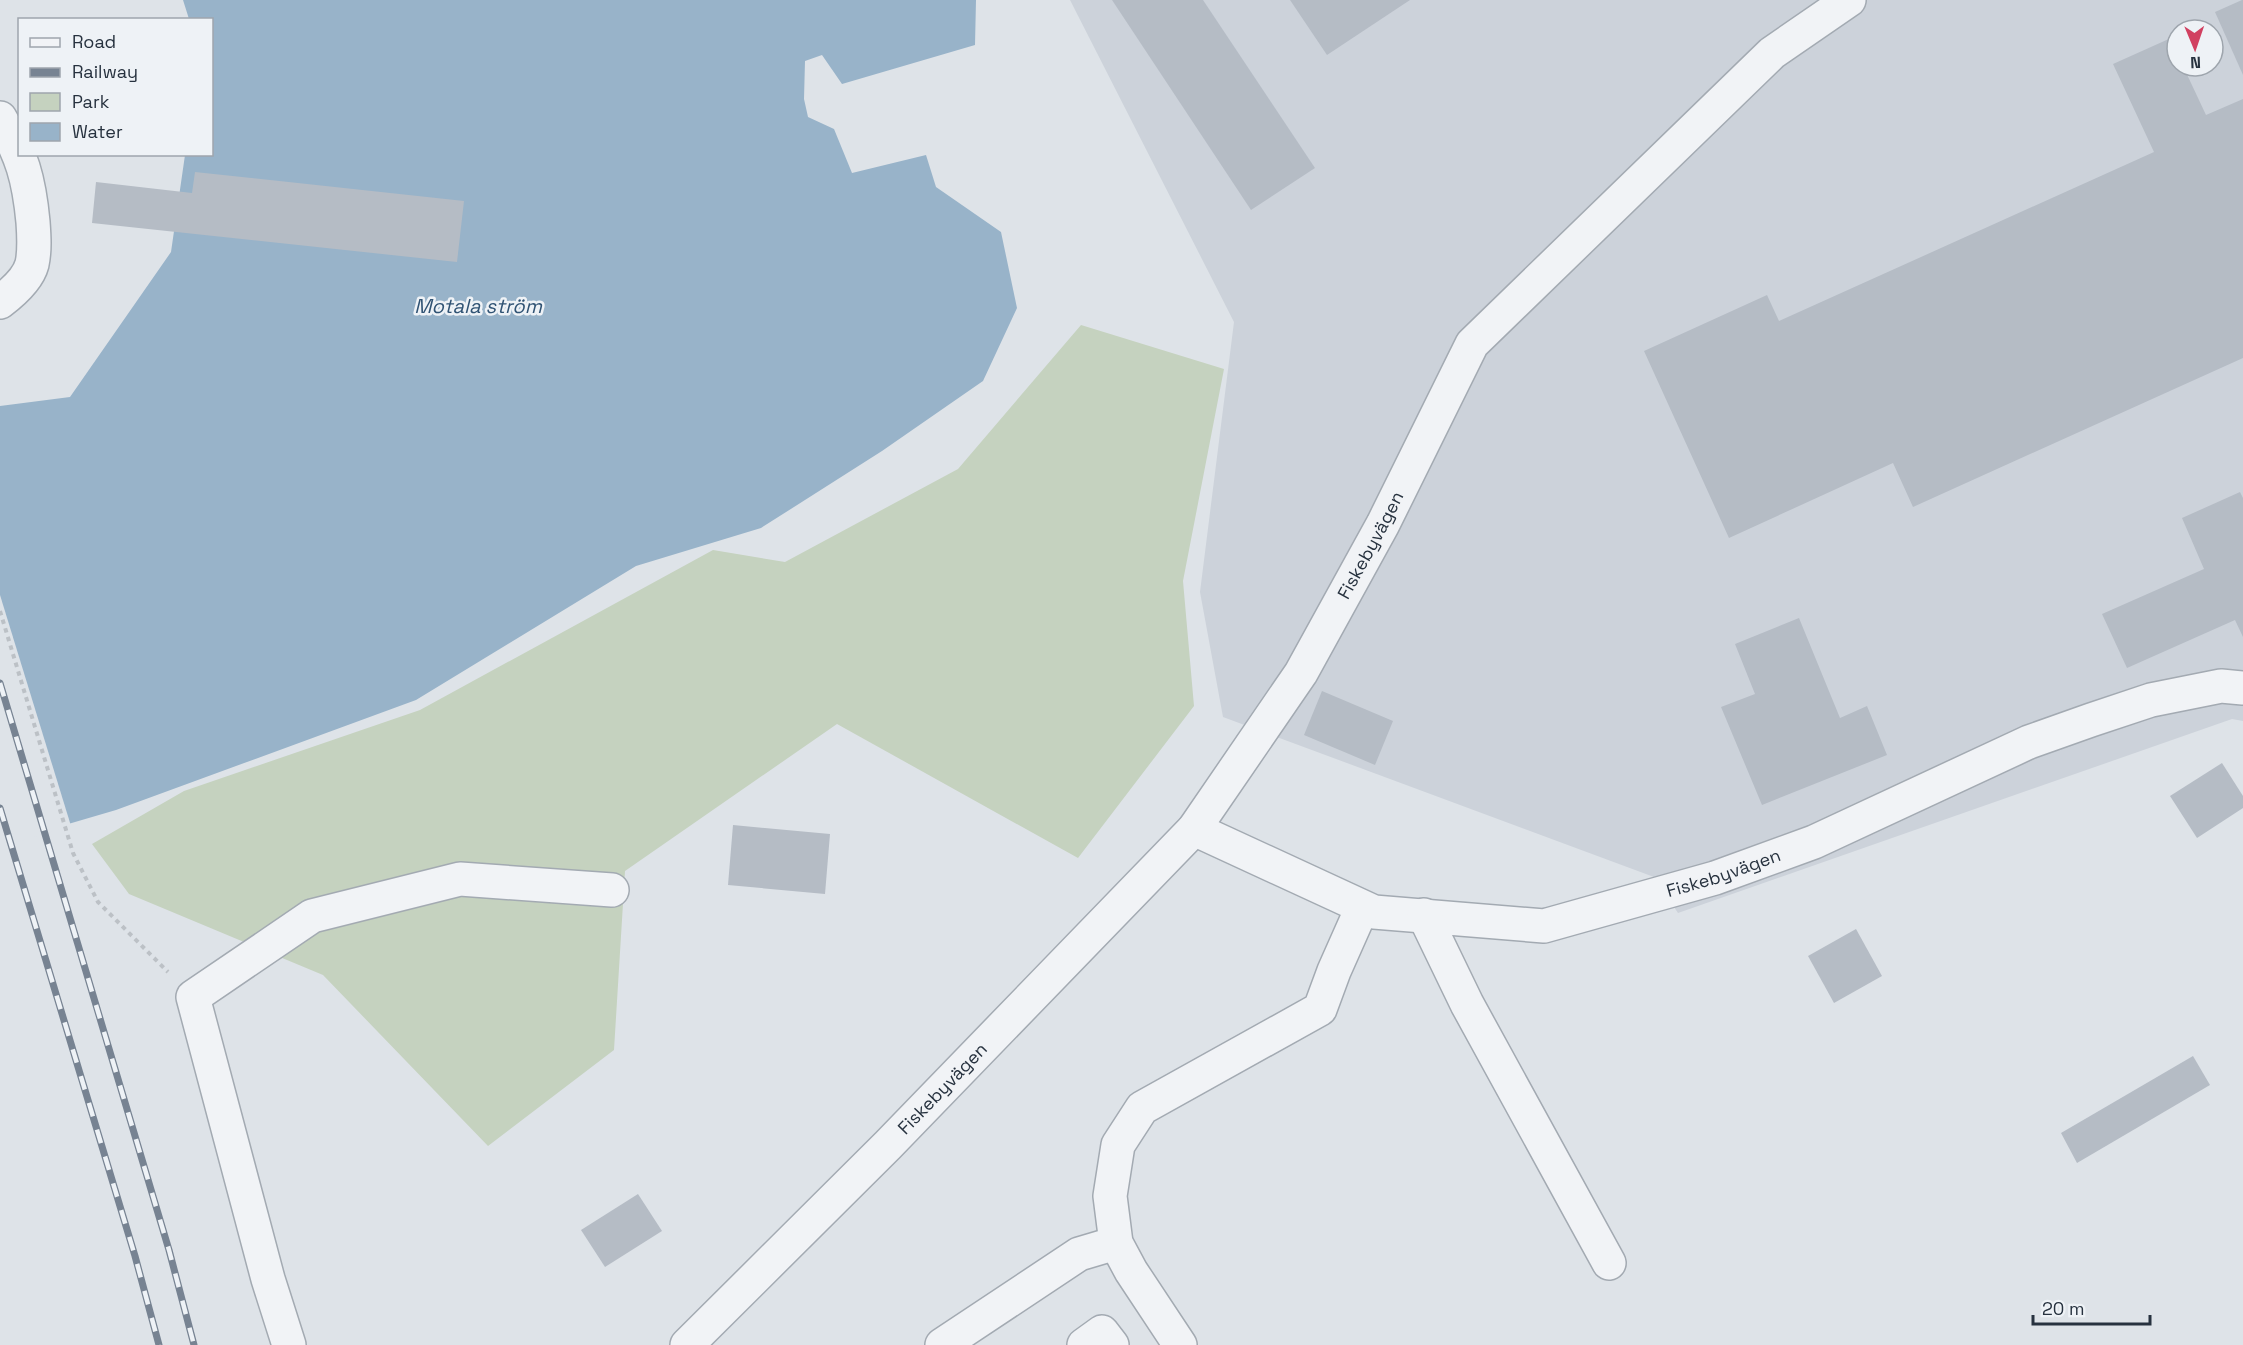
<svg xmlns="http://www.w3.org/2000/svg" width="2243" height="1345" font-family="'Space Grotesk',sans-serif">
<rect width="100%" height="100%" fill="#dee3e8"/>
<path fill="#ccd2da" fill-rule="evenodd" d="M1070,0H2243V721L2232,719L1678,913L1654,877L1223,717L1200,592L1234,322ZM2177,30H2213V66H2177Z"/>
<path fill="#c5d2bf" d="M1081,325L1224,369L1183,581L1194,706L1078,858L837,724L625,871L614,1050L488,1146L323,975L129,894L92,844L184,791L420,710L713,550L785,562L958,469Z"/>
<path fill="#98b3c9" d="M183,0H976L975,45L842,84L822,55L805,61L804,99L808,117L834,129L852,173L926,155L936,187L1001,232L1017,308L983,381L882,451L761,528L636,566L416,700L116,810L0,844V406L70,397L171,252L185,155L212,154V20L189,19Z"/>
<path fill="#dee3e8" d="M0,595L71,826L0,847Z"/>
<g fill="#b5bcc5">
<path d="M1112,0H1203L1315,168L1251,210Z"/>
<path d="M1290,0H1410L1327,55Z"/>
<path d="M2242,0H2243V75L2215,12Z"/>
<path d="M2171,38L2177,52V66H2183L2206,115L2243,99V358L1913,507L1893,463L1729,538L1644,351L1767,295L1779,321L2154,152L2113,64Z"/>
<path d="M195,172L464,201L457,262L92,223L96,182L192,193Z"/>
<path d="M2240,492L2243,498V637L2235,620L2127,668L2102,614L2204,569L2182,518Z"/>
<path d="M1799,618L1840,718L1867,706L1887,755L1762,805L1721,707L1755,694L1735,644Z"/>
<path d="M1322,691L1393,721L1375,765L1304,735Z"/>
<path d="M2222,763L2243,796V808L2197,838L2170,796Z"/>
<path d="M733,825L830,834L825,894L728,885Z"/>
<path d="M1856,929L1882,976L1834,1003L1808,956Z"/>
<path d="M2193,1056L2210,1085L2077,1163L2061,1133Z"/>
<path d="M638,1194L662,1231L605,1267L581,1230Z"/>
</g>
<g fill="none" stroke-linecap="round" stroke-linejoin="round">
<defs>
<g id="minor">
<path d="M0,118C22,155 29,179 33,222C34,236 35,250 32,264C28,279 12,293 0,302"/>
<path id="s1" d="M1194,829L1374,912L1544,926L1715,878L1814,842L2029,742L2091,720L2151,700L2221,686L2243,688"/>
<path d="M1424,915L1467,1004L1609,1263"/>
<path d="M289,1345L268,1279L193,997L312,916L460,879L612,890"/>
<path id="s2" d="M687,1345L888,1145L1194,829L1301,673L1383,524L1472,344L1772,53L1849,0"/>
<path d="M942,1345L1079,1254L1116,1243"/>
<path d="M1084,1345L1102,1332L1112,1345"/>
<path d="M1180,1345L1131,1271L1116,1243L1110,1196L1118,1145L1142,1108L1320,1009L1334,971L1362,908"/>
</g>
</defs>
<use href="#minor" stroke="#a3aab2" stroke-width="36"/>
<path stroke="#bcc1c6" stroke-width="4" stroke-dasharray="4.5 4.5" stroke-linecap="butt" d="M0,611L73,853L98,902L168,972"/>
<use href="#minor" stroke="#f1f3f6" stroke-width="33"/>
<defs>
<g id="rail">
<path d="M0,683L169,1250L194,1345"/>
<path d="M0,808L135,1256L159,1345"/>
</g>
</defs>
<use href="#rail" stroke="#778392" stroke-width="7"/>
<use href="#rail" stroke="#eef2f6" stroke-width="4.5" stroke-dasharray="14" stroke-linecap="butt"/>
</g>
<g text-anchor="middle" stroke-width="5" stroke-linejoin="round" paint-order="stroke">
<g font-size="18" fill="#27323f" stroke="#eef2f6">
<text dy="6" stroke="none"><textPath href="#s2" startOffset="1058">Fiskebyvägen</textPath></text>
<text dy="6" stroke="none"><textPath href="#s1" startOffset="556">Fiskebyvägen</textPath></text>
<text dy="6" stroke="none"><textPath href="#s2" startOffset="362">Fiskebyvägen</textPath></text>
</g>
<g font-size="20" font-style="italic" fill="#305374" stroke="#eef2f6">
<text x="478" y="313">Motala ström</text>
</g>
</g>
<rect x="18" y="18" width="195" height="138" fill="#eef2f6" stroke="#9ea5ad" stroke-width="1.5"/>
<rect x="30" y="38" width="30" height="9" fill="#f1f3f6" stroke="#9ea5ad" stroke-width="1.5"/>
<text x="72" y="48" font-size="18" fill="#27323f">Road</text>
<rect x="30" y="68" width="30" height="9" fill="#778392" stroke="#9ea5ad" stroke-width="1.5"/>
<text x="72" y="78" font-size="18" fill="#27323f">Railway</text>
<rect x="30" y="93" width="30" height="18" fill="#c5d2bf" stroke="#9ea5ad" stroke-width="1.5"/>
<text x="72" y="108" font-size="18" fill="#27323f">Park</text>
<rect x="30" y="123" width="30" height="18" fill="#98b3c9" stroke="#9ea5ad" stroke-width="1.5"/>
<text x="72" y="138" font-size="18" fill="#27323f">Water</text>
<g transform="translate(2195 48) rotate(178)"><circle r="28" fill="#eef2f6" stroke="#9ea5ad" stroke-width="1.5"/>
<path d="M0-4.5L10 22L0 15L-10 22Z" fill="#d14060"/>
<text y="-9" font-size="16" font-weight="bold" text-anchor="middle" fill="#27323f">N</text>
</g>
<path d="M2033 1315v9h117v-9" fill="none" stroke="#27323f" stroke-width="3"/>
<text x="2042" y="1315" font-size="18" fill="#27323f" stroke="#eef2f6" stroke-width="4.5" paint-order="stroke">20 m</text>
</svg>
